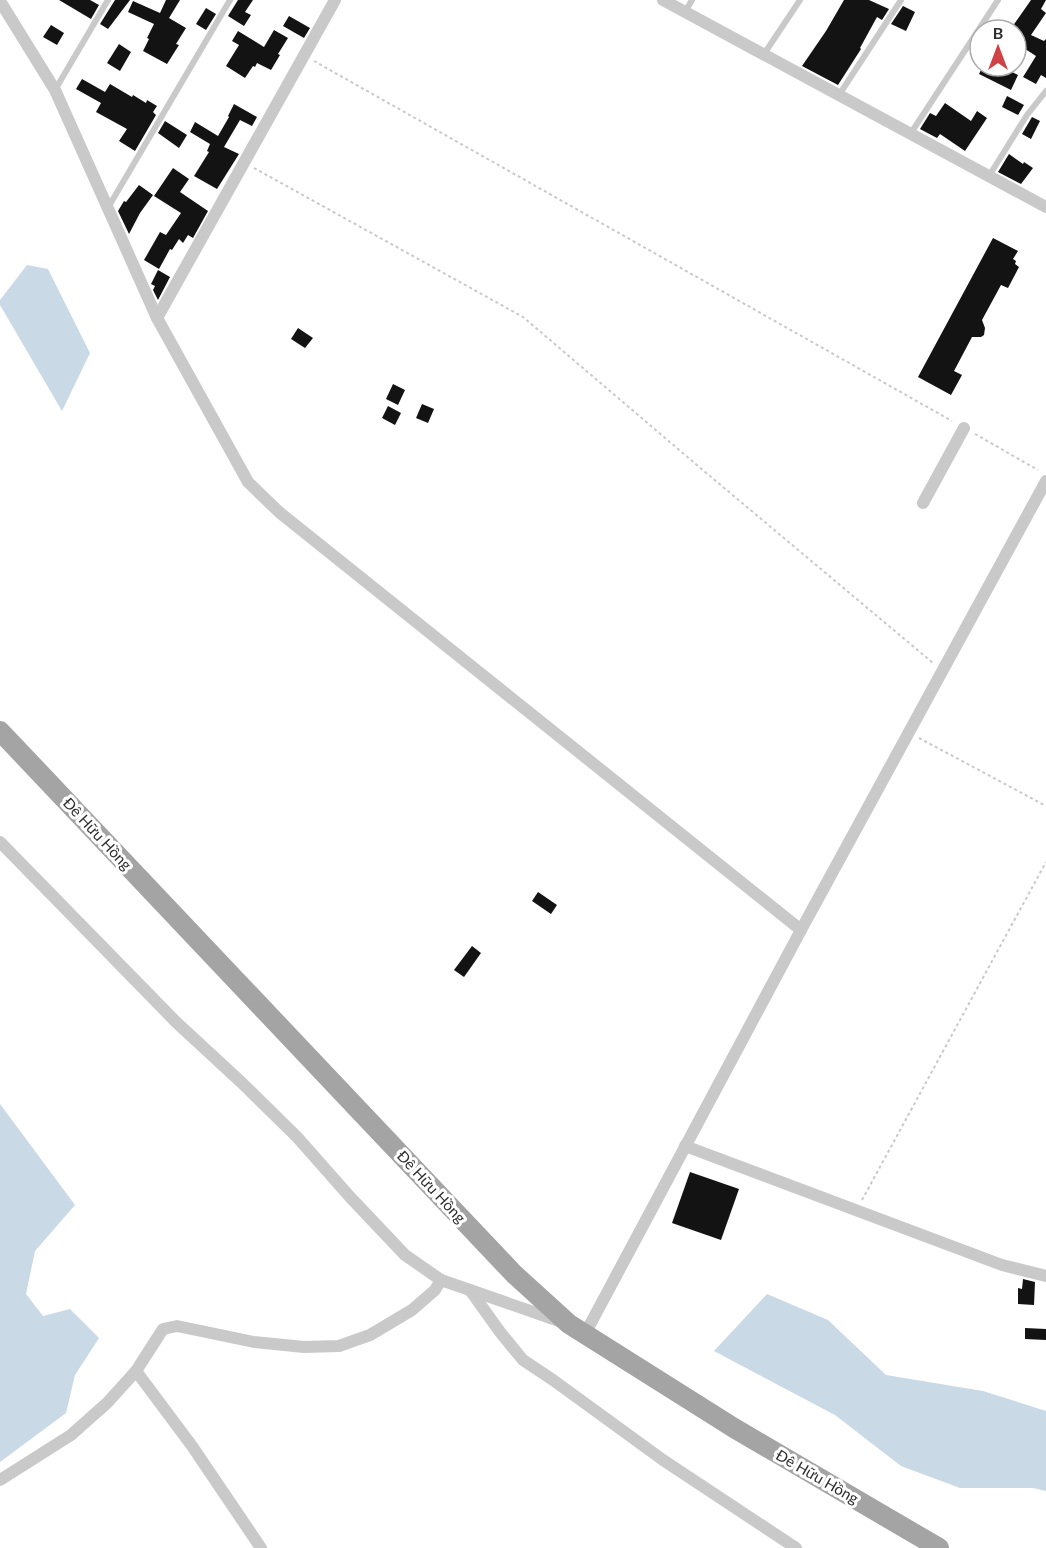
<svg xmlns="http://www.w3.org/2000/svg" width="1046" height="1548" font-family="Lato,sans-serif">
<rect width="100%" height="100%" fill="#fff"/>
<g fill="#c9d9e6">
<path d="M27,265L48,269L90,353L62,411L0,305V300Z"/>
<path d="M0,1104L75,1205L35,1251L26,1294L43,1316L70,1309L99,1338L75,1375L66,1413L0,1462Z"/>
<path d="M767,1294L828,1320L886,1375L983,1391L1046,1411V1491L1033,1488H960L901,1466L835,1415L714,1351Z"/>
</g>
<g fill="#131313">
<path d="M59,0H90L99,5L91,19Z"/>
<path d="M115,0H130L108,29L100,24Z"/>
<path d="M166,0H180L169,18L186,28L176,44L179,45L167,64L143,51L149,39L147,38L154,24L128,12L133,1L160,13Z"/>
<path d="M238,0H253L245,12L251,15L244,26L228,16Z"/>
<path d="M844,0H869L889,9L882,20L877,17L860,48L861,49L838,85L802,66L826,31Z"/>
<path d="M1031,0H1046L1041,9L1046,13L1031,35L1044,41L1046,39V78L1041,75L1036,84L1023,77L1036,56L1016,43V30H1010Z"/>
<path d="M903,6L915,12L906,31L891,24Z"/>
<path d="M206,8L216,14L206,30L196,24Z"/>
<path d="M289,16L310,28L304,38L283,26Z"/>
<path d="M51,25L64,33L57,45L43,37Z"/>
<path d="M274,30L288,38L278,54L280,55L271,70L257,63L255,67L253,66L245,78L226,66L239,45L232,41L238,31L264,47Z"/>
<path d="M119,44L131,52L120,71L107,63Z"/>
<path d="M983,66H1000L1018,75L1011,90L979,74Z"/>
<path d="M82,79L105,92L110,84L132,97L133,95L146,103L147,100L157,106L153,112L156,115L135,151L119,141L127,129L96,112L101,103L76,89Z"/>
<path d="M1007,96L1024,105L1018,115L1002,107Z"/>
<path d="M945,103L971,121L977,111L987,118L965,151L940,134L937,138L920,129L930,113L936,116Z"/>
<path d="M234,104L257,117L252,126L240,120L224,147L239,154L217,189L194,176L209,152L207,151L210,144L190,132L195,122L218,136L229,117L228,116Z"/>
<path d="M1032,117L1040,121L1031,139L1022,134Z"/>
<path d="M165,121L187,135L179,148L158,133Z"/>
<path d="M1009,154L1023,164L1024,162L1033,168L1021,184L998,172Z"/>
<path d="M173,168L189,179L180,192L208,211L193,238L188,235L183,243L179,239L172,250L170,249L159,269L144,260L160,232L166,235L181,213L154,196Z"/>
<path d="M139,185L153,195L140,213L129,234L118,211L124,201L126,202Z"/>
<path d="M993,238L1018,251L1013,259L1016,261L1015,264L1019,267L1008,288L1001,285L982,320L985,328L984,335L981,337H972L954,371L962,375L951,395L918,377Z"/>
<path d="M158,270L170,277L158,300L153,290L155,286L151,284Z"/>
<path d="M298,328L313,338L305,348L291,339Z"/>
<path d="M393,384L405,390L398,405L386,399Z"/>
<path d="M422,404L434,409L428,423L416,418Z"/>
<path d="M388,406L401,413L395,425L382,418Z"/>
<path d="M538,892L557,905L551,914L532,901Z"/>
<path d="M472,946L481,953L464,977L454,970Z"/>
<path d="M690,1172L739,1189L721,1240L672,1223Z"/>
<path d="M1023,1279L1035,1282L1034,1305L1018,1304V1288L1022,1289Z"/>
<path d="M1025,1328L1046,1329V1340L1025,1339Z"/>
</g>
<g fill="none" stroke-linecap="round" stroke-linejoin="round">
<g stroke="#c9c9c9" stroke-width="2" stroke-dasharray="3 3" stroke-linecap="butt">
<path d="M314,61L952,421"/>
<path d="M254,168L523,317L698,466L933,663"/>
<path d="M975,434L1038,470"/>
<path d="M919,738L1046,806"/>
<path d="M862,1200L1046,862"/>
</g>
<g stroke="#c9c9c9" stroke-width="6">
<path d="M685,12L692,0"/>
<path d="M764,54L800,0"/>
<path d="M55,90L108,0"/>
<path d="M839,95L901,0"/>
<path d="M911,133L998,0"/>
<path d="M989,176L1027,115L1046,91"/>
<path d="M109,206L230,0"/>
</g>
<g stroke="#c9c9c9" stroke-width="12">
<path d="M663,0L1046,207"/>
<path d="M0,1L55,90L157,318L248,482L279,512L801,930"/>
<path d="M157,318L335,0"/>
<path d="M923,503L964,428"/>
<path d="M0,842L176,1022L242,1083L297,1137L350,1197L405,1255L441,1280"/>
<path d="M685,1146L1002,1265L1046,1276"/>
<path d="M470,1290L500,1332L523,1360L553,1380L663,1460L796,1548"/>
<path d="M585,1334L801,930L1046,481"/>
<path d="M136,1371L192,1446L261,1548"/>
<path d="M0,1480L71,1435L107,1403L136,1371L163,1329L177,1326L254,1342L304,1347L339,1346L370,1335L412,1310L435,1290L441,1280L562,1322"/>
</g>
<path stroke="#a4a4a4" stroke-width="20" d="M0,731L514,1274L569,1324L734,1428L939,1548"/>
</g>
<g text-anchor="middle" stroke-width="6" stroke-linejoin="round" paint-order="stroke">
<g font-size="15" fill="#2c2c2c" stroke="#fff">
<text transform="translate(97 834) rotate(47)" y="5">Đê Hữu Hồng</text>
<text transform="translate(431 1187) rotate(47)" y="5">Đê Hữu Hồng</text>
<text transform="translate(817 1477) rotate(30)" y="5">Đê Hữu Hồng</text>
</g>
</g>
<g transform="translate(998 48)"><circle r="28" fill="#ffffff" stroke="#ababab" stroke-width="1.5"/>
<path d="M0-4.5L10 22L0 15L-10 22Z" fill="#cf4245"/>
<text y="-9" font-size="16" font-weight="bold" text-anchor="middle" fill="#2c2c2c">B</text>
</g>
</svg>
